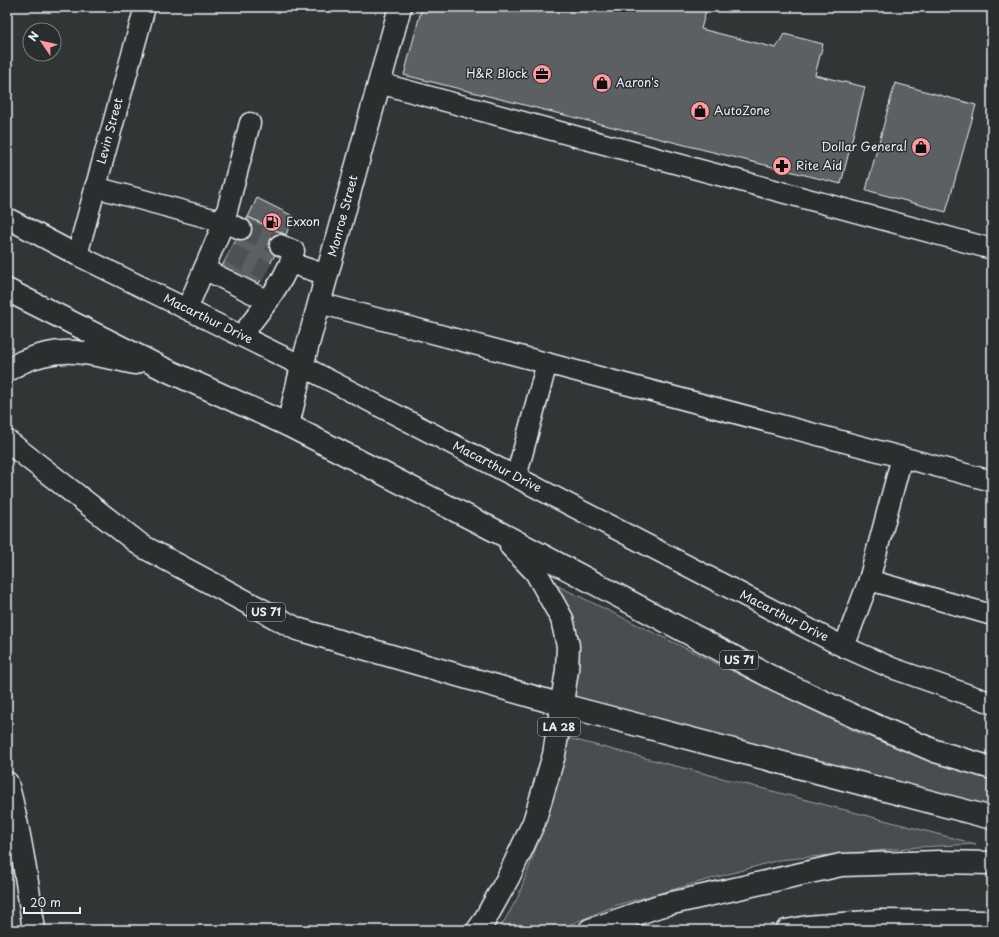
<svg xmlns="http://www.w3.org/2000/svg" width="999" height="937" font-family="'Playpen Sans',sans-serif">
<rect width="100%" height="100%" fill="#323536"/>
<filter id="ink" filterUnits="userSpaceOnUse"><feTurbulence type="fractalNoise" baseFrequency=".025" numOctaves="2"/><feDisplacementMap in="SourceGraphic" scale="8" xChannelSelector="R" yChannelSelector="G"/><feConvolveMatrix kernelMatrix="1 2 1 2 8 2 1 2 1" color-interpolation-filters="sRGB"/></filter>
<g filter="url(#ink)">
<g fill="#494d4f" stroke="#989fa4">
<path d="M556,585L861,734L992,779V811L571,700L555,590Z"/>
<path d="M568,738L976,844L918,847L779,860L617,905L557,930H499L518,897L547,818Z"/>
</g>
<g fill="#5c6063" stroke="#e8f1f8">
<path d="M422,7H707L701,29L776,48L784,34L823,44L815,75L865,87L841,184L404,75Z"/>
<path d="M895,83L976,105L946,212L866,190Z"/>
<path d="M257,198L293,216L286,235L248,217Z"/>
<path d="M248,217L286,235L256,289L219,272Z"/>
</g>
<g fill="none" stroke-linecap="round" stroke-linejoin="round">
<g stroke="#4d5153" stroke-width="20" stroke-dasharray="20 10" stroke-linecap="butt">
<path d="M241,229L280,245"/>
<path d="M229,253L267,272"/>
</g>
<defs>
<g id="minor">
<path d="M379,83L992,249"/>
<path d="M250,123L224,222L204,269L268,301L282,279L290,263L327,275"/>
<path d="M95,187L224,222L241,229"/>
<path d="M7,218L77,255L302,366L840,645L892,668L992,703"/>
<path d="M280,245L294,251L290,263"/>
<path d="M77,255L145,7"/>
<path d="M319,303L992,481"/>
<path d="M187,309L204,269"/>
<path d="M241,336L268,301"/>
<path d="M516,477L547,363"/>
<path d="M869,580L902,457"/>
<path d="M844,647L869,580L992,615"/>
<path d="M786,930L807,926L879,920L992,921"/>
</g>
<path id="major" d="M288,425L302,366L400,7"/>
<g id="highway">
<path d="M7,290L162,368L288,425L496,531L777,680L858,718L935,751L992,768"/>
<path d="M7,371C27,356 58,349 83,353C101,355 118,359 135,363"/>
<path d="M7,441L142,546L297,629L562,705L992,818"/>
<path d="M7,783C20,831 27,881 34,930"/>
<path d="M478,930L483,923L508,878L534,822L554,755L567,670L568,646L562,619L536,572L511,546"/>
<path d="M590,930L659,906L841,865L939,862L992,863"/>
</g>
</defs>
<use href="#minor" stroke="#e8f1f8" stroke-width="23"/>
<use href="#major" stroke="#e8f1f8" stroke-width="25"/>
<use href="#highway" stroke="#e8f1f8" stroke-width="25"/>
<use href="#minor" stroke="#2a2d2e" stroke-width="20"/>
<use href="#major" stroke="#2a2d2e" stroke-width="22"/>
<use href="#highway" stroke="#2a2d2e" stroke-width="22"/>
</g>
</g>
<defs>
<symbol id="office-disc" viewBox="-11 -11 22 22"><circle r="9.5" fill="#ff9aa2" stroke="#2a2d2e"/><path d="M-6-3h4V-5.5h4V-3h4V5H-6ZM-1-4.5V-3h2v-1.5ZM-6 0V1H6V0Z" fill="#111"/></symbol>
<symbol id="shop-disc" viewBox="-11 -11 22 22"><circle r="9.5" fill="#ff9aa2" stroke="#2a2d2e"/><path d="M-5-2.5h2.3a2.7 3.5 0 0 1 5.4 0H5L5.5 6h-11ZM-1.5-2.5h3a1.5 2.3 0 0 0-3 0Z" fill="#111"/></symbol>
<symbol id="pharmacy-disc" viewBox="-11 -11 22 22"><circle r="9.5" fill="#ff9aa2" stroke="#2a2d2e"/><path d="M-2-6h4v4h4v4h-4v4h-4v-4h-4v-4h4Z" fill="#111"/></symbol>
<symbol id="fuel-disc" viewBox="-11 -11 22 22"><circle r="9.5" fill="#ff9aa2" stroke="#2a2d2e"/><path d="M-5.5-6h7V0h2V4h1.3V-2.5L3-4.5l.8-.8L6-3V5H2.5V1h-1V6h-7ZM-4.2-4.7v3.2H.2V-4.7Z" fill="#111"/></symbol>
</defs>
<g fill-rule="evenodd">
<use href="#office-disc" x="531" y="63" width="22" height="22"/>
<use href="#shop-disc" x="591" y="72" width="22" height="22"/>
<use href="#shop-disc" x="689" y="100" width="22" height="22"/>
<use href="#shop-disc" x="910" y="136" width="22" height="22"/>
<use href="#pharmacy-disc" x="771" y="155" width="22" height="22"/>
<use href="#fuel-disc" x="261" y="211" width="22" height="22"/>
</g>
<g text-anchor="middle" stroke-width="3" stroke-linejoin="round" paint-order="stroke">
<g fill="#2a2d2e" stroke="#afb6bb" stroke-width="1">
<rect x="247" y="603" width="38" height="18" rx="3"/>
<rect x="720" y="651" width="38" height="18" rx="3"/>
<rect x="538" y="718" width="42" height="18" rx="3"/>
</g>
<g font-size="11" font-weight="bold" fill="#e8f1f8">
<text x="266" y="616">US 71</text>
<text x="739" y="664">US 71</text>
<text x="559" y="731">LA 28</text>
</g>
<g font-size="12" fill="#e8f1f8" stroke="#2a2d2e" text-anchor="start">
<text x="528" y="78" text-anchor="end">H&amp;R Block</text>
<text x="616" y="87">Aaron's</text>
<text x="714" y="115">AutoZone</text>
<text x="907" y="151" text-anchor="end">Dollar General</text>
<text x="796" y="170">Rite Aid</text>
<text x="286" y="226">Exxon</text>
</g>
<g font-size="12" fill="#e8f1f8" stroke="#2a2d2e">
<text transform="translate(110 131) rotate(-75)" y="4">Levin Street</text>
<text transform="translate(343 216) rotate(-75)" y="4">Monroe Street</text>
<text transform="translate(208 319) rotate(26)" y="4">Macarthur Drive</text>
<text transform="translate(497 467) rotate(27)" y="4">Macarthur Drive</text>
<text transform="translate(784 616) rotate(27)" y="4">Macarthur Drive</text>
</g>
</g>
<rect width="999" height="937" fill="none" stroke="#2a2d2e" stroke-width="24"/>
<rect x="12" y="12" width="975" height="913" fill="none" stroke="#e8f1f8" stroke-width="1.5" filter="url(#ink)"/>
<g transform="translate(42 42) rotate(304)"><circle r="19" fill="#2a2d2e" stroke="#767b7f"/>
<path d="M0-3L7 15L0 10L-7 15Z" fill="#ff9aa2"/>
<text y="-6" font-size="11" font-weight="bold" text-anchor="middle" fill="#e8f1f8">N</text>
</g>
<path d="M24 907v6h56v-6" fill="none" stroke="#e8f1f8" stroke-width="2"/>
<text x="30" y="907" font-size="12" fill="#e8f1f8" stroke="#2a2d2e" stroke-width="3" paint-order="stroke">20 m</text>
</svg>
